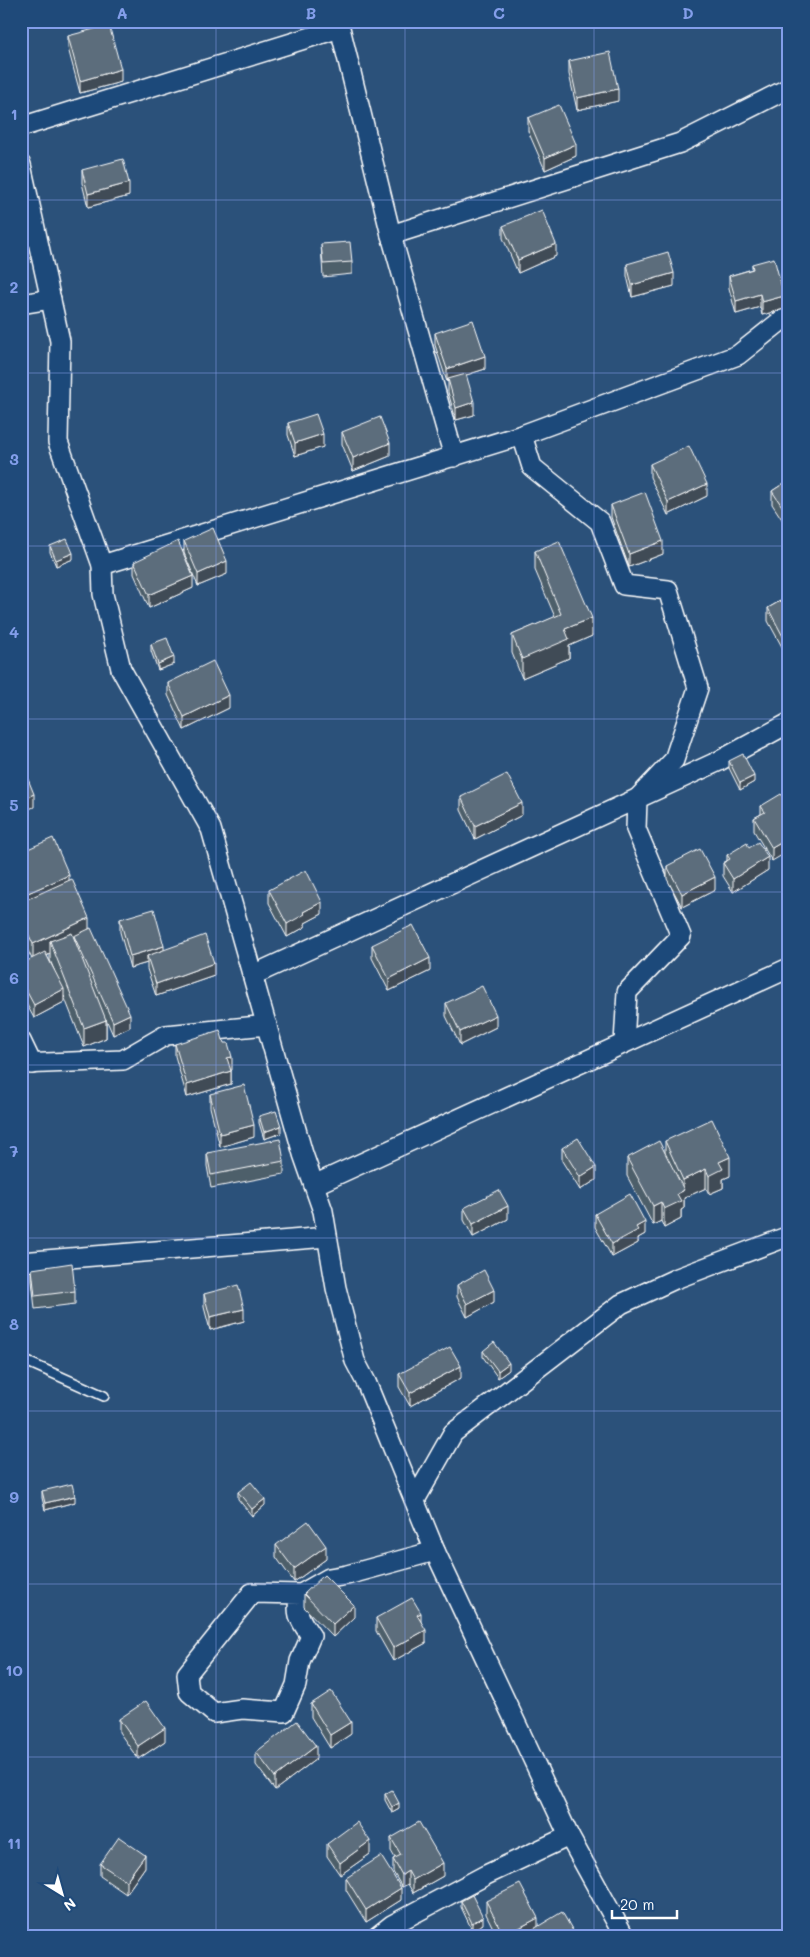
<svg xmlns="http://www.w3.org/2000/svg" width="810" height="1957" font-family="Mali,sans-serif">
<rect width="100%" height="100%" fill="#2b517a"/>
<filter id="ink" filterUnits="userSpaceOnUse"><feTurbulence type="fractalNoise" baseFrequency=".02" numOctaves="2"/><feDisplacementMap in="SourceGraphic" scale="10" xChannelSelector="R" yChannelSelector="G"/><feConvolveMatrix kernelMatrix="1 2 1 2 8 2 1 2 1" color-interpolation-filters="sRGB"/></filter>
<g filter="url(#ink)">
<g fill="none" stroke-linecap="round" stroke-linejoin="round">
<defs>
<path id="lane" d="M21,1359L104,1396"/>
<g id="street">
<path d="M21,127L340,28L391,235L454,457"/>
<path d="M21,165L60,341L58,442L102,565L103,594L121,669L211,829L303,1154L323,1211L336,1288L355,1361L366,1382L435,1551L569,1836L624,1936"/>
<path d="M391,235L680,143L789,88"/>
<path d="M21,304L51,299"/>
<path d="M522,435L532,467L600,522L624,585L668,590L698,688L674,760L637,799L636,829L681,936L627,992L624,1043"/>
<path d="M102,565L522,435L738,355L782,320L789,318"/>
<path d="M253,975L719,761L789,723"/>
<path d="M21,1041L32,1064"/>
<path d="M21,1064L123,1060L166,1035L267,1025"/>
<path d="M314,1185L789,968"/>
<path d="M21,1262L327,1237"/>
<path d="M415,1500L453,1433L621,1304L675,1279L789,1236"/>
<path d="M301,1594L252,1593L187,1674L189,1692L214,1713L242,1709L284,1712L296,1685L300,1661L311,1636C300,1620 294,1613 301,1594L329,1578L347,1575L435,1551"/>
<path d="M378,1936L392,1925L486,1875L569,1836"/>
</g>
</defs>
<use href="#lane" stroke="#fff" stroke-width="12"/>
<use href="#street" stroke="#fff" stroke-width="22"/>
<use href="#lane" stroke="#1f4a7a" stroke-width="9"/>
<use href="#street" stroke="#1f4a7a" stroke-width="19"/>
</g>
<g fill="#4e5e6b" stroke="#fff" fill-rule="evenodd">
<path d="M68,36L121,82L80,93L68,48Z"/>
<path d="M569,61L618,101L577,110L569,74Z"/>
<path d="M528,118L576,156L545,170L528,131Z"/>
<path d="M82,170L129,196L88,207L82,183Z"/>
<path d="M503,226L556,256L518,273L503,238Z"/>
<path d="M321,244L352,262V274L323,277Z"/>
<path d="M627,264L674,286L632,297L627,276Z"/>
<path d="M752,264L784,309L762,315L760,307L736,314L729,288V276L752,269Z"/>
<path d="M435,333L485,369L466,375L474,415L456,420L448,392V381L447,382L435,345Z"/>
<path d="M288,423L323,447L295,456L288,435Z"/>
<path d="M342,432L390,456L353,471L342,444Z"/>
<path d="M650,464L707,496L668,515L650,477Z"/>
<path d="M789,480V530L772,504V491Z"/>
<path d="M611,505L663,554L629,567L611,517Z"/>
<path d="M184,541L227,574L198,586L184,553Z"/>
<path d="M50,546L73,559L56,566L50,552Z"/>
<path d="M535,551L592,636L569,646V658L522,678L512,653V635L555,617L535,570Z"/>
<path d="M134,562L193,588L149,608L134,574Z"/>
<path d="M789,596V655L787,656L768,621V608Z"/>
<path d="M151,644L174,664L158,670L151,651Z"/>
<path d="M168,683L229,708L184,730L168,695Z"/>
<path d="M729,761L754,782L740,790L729,768Z"/>
<path d="M461,797L522,815L475,839L461,810Z"/>
<path d="M785,799L772,861L754,831V818L761,814V806Z"/>
<path d="M749,848L768,870L733,892L723,876V863L727,861V855Z"/>
<path d="M21,852L69,880L130,1027L113,1035L106,1019V1038L84,1047L64,996V1002L34,1018L21,994V964L32,959L21,937ZM50,954V960L54,970L47,956Z"/>
<path d="M667,866L715,890L682,907L667,879Z"/>
<path d="M269,890L322,914L305,923V927L287,937L269,903Z"/>
<path d="M120,919L164,950L214,976L156,996L147,969V963L130,968L120,932Z"/>
<path d="M372,945L430,971L389,991L372,958Z"/>
<path d="M446,1003L496,1027L460,1045L446,1016Z"/>
<path d="M175,1044L232,1070H231V1084L187,1097L175,1056Z"/>
<path d="M210,1094L254,1137L220,1147L210,1107Z"/>
<path d="M259,1116L281,1133L264,1139L259,1123Z"/>
<path d="M665,1141L730,1176L723,1179V1188L709,1194L706,1188L684,1198V1208L681,1210V1219L664,1228L661,1221L653,1225L627,1176V1158L665,1154Z"/>
<path d="M562,1148L596,1180L580,1190L562,1161Z"/>
<path d="M207,1153L284,1161V1174L211,1188L207,1166Z"/>
<path d="M464,1208L508,1219L473,1237L464,1220Z"/>
<path d="M595,1214L645,1234L638,1238V1243L612,1257L595,1227Z"/>
<path d="M32,1269L75,1291V1304L35,1309L32,1281Z"/>
<path d="M457,1285L494,1302L467,1317L457,1297Z"/>
<path d="M204,1294L244,1321L210,1330L204,1307Z"/>
<path d="M483,1351L509,1370L498,1378L483,1357Z"/>
<path d="M399,1374L461,1378L410,1406L399,1387Z"/>
<path d="M42,1491L75,1502L45,1510L42,1498Z"/>
<path d="M238,1492L265,1505L252,1516L238,1499Z"/>
<path d="M276,1545L326,1559L294,1582L276,1557Z"/>
<path d="M21,1564L26,1593V1600L21,1601Z"/>
<path d="M304,1594L354,1617L333,1637L304,1607Z"/>
<path d="M376,1618L421,1623L426,1643L393,1661L376,1631Z"/>
<path d="M311,1704L351,1734L330,1748L311,1717Z"/>
<path d="M119,1719L165,1741L138,1759L119,1732Z"/>
<path d="M256,1752L316,1759L275,1790L256,1765Z"/>
<path d="M385,1794L399,1809L392,1813L385,1800Z"/>
<path d="M391,1838L443,1876L413,1893L408,1884L402,1887L393,1872V1859L395,1858L391,1851Z"/>
<path d="M327,1844L370,1854L340,1875L327,1856Z"/>
<path d="M100,1864L145,1867L126,1894L100,1876Z"/>
<path d="M346,1878L401,1900L366,1922L346,1890Z"/>
<path d="M461,1901L483,1924L472,1930L461,1907Z"/>
<path d="M486,1901L538,1927L576,1936H497L486,1914Z"/>
</g>
<g fill="#404c57" stroke="#fff">
<path d="M121,69V82L80,93V81Z"/>
<path d="M618,89V101L577,110V98Z"/>
<path d="M576,144V156L545,170V158Z"/>
<path d="M129,183V196L88,207V194Z"/>
<path d="M556,244V256L518,273V260Z"/>
<path d="M674,273V286L632,297V285Z"/>
<path d="M760,294V307L736,314V301Z"/>
<path d="M784,296V309L762,315V302Z"/>
<path d="M485,356V369L448,381V379V381L447,382V369Z"/>
<path d="M474,402V415L456,420V408Z"/>
<path d="M323,434V447L295,456V443Z"/>
<path d="M390,443V456L353,471V458Z"/>
<path d="M707,484V496L668,515V502Z"/>
<path d="M663,541V554L629,567V554Z"/>
<path d="M73,553V559L56,566V560Z"/>
<path d="M227,561V574L198,586V574Z"/>
<path d="M193,576V588L149,608V595Z"/>
<path d="M592,618V636L569,646V658L522,678V659L565,629Z"/>
<path d="M789,643V655L787,656V644Z"/>
<path d="M174,657V664L158,670V664Z"/>
<path d="M229,695V708L184,730V717Z"/>
<path d="M754,776V782L740,790V783Z"/>
<path d="M34,794V807L21,812V800Z"/>
<path d="M522,803V815L475,839V826Z"/>
<path d="M789,838V851L772,861V848Z"/>
<path d="M768,857V870L733,892V879Z"/>
<path d="M69,875V893L21,914V896Z"/>
<path d="M715,877V890L682,907V894Z"/>
<path d="M322,902V914L305,923V927L287,937V924L303,912Z"/>
<path d="M89,918V936L50,941V954L33,962V944Z"/>
<path d="M164,946V958L147,956V963L130,968V956Z"/>
<path d="M430,958V971L389,991V979Z"/>
<path d="M214,963V976L156,996V984Z"/>
<path d="M64,989V1002L34,1018V1005Z"/>
<path d="M130,1014V1027L113,1035V1022Z"/>
<path d="M496,1015V1027L460,1045V1032Z"/>
<path d="M106,1020V1038L84,1047V1028Z"/>
<path d="M232,1057V1070L227,1071V1058Z"/>
<path d="M231,1071V1084L187,1097V1085Z"/>
<path d="M254,1125V1137L220,1147V1134Z"/>
<path d="M281,1126V1133L264,1139V1132Z"/>
<path d="M730,1157V1176L723,1179V1188L709,1194V1176L719,1162Z"/>
<path d="M596,1167V1180L580,1190V1177Z"/>
<path d="M706,1169V1188L684,1198V1208L681,1210V1219L664,1228V1209L677,1194L683,1191V1180Z"/>
<path d="M661,1202V1221L653,1225V1206Z"/>
<path d="M508,1206V1219L473,1237V1224Z"/>
<path d="M645,1222V1234L638,1238V1243L612,1257V1244L636,1227Z"/>
<path d="M494,1290V1302L467,1317V1304Z"/>
<path d="M244,1309V1321L210,1330V1317Z"/>
<path d="M509,1363V1370L498,1378V1371Z"/>
<path d="M461,1366V1378L410,1406V1393Z"/>
<path d="M75,1496V1502L45,1510V1503Z"/>
<path d="M265,1499V1505L252,1516V1509Z"/>
<path d="M326,1546V1559L294,1582V1569Z"/>
<path d="M354,1605V1617L333,1637V1624Z"/>
<path d="M421,1613V1626L417,1615Z"/>
<path d="M426,1630V1643L393,1661V1648Z"/>
<path d="M351,1722V1734L330,1748V1735Z"/>
<path d="M165,1728V1741L138,1759V1746Z"/>
<path d="M316,1746V1759L275,1790V1777Z"/>
<path d="M399,1803V1809L392,1813V1807Z"/>
<path d="M370,1841V1854L340,1875V1863Z"/>
<path d="M145,1855V1867L126,1894V1881Z"/>
<path d="M443,1863V1876L413,1893V1880Z"/>
<path d="M408,1871V1884L402,1887V1875Z"/>
<path d="M401,1888V1900L366,1922V1910Z"/>
<path d="M483,1917V1924L472,1930V1923Z"/>
<path d="M538,1918V1931L528,1936H504Z"/>
</g>
<g fill="#5b6d7c" stroke="#fff">
<path d="M109,25L121,69L80,81L68,36Z"/>
<path d="M610,52L618,89L577,98L569,61Z"/>
<path d="M559,105L576,144L545,158L528,118Z"/>
<path d="M123,159L129,183L88,194L82,170Z"/>
<path d="M542,210L556,244L518,260L503,226Z"/>
<path d="M350,242L352,262L323,264L321,244Z"/>
<path d="M668,252L674,273L632,285L627,264Z"/>
<path d="M774,258L784,296L762,302L760,294L736,301L729,276L753,269L752,264Z"/>
<path d="M473,320L485,356L447,369L435,333Z"/>
<path d="M466,374L474,402L456,408L448,379Z"/>
<path d="M316,414L323,434L295,443L288,423Z"/>
<path d="M380,417L390,443L353,458L342,432Z"/>
<path d="M689,446L707,484L668,502L650,464Z"/>
<path d="M789,480V517L772,491Z"/>
<path d="M645,492L663,541L629,554L611,505Z"/>
<path d="M213,528L227,561L198,574L184,541Z"/>
<path d="M67,539L73,553L56,560L50,546Z"/>
<path d="M178,541L193,576L149,595L134,562Z"/>
<path d="M559,541L592,618L565,629L569,639L522,659L512,635L561,614L535,551Z"/>
<path d="M789,596V643L787,644L768,608Z"/>
<path d="M167,638L174,657L158,664L151,644Z"/>
<path d="M213,661L229,695L184,717L168,683Z"/>
<path d="M743,754L754,776L740,783L729,761Z"/>
<path d="M21,762L34,794L21,800Z"/>
<path d="M507,774L522,803L475,826L461,797Z"/>
<path d="M781,794L785,799L789,797V838L772,848L754,818L765,812L761,806Z"/>
<path d="M53,838L69,875L21,896V852Z"/>
<path d="M758,842L768,857L733,879L723,863L730,859L727,855L747,843L749,848Z"/>
<path d="M700,849L715,877L682,894L667,866Z"/>
<path d="M306,870L322,902L303,912L305,914L287,924L269,890Z"/>
<path d="M72,879L89,918L33,944L21,918V902Z"/>
<path d="M154,909L164,946L130,956L120,919Z"/>
<path d="M413,925L430,958L389,979L372,945Z"/>
<path d="M91,928L130,1014L113,1022L74,936Z"/>
<path d="M72,933L106,1020L84,1028L50,941Z"/>
<path d="M205,935L214,963L156,984L147,956Z"/>
<path d="M45,952L64,989L34,1005L21,981V964Z"/>
<path d="M482,986L496,1015L460,1032L446,1003Z"/>
<path d="M220,1030L224,1043H228L232,1057L227,1058L231,1071L187,1085L175,1044Z"/>
<path d="M244,1085L254,1125L220,1134L210,1094Z"/>
<path d="M276,1111L281,1126L264,1132L259,1116Z"/>
<path d="M712,1119L730,1157L719,1162L723,1169L709,1176L706,1169L683,1180L665,1141Z"/>
<path d="M578,1138L596,1167L580,1177L562,1148Z"/>
<path d="M280,1139L284,1161L211,1175L207,1153Z"/>
<path d="M659,1141L684,1190L677,1194L681,1201L664,1209L661,1202L653,1206L627,1158Z"/>
<path d="M499,1190L508,1206L473,1224L464,1208Z"/>
<path d="M630,1194L645,1222L636,1227L638,1230L612,1244L595,1214Z"/>
<path d="M72,1263L75,1291L35,1296L32,1269Z"/>
<path d="M484,1270L494,1290L467,1304L457,1285Z"/>
<path d="M238,1285L244,1309L210,1317L204,1294Z"/>
<path d="M494,1342L509,1363L498,1371L483,1351Z"/>
<path d="M450,1347L461,1366L410,1393L399,1374Z"/>
<path d="M251,1482L265,1499L252,1509L238,1492Z"/>
<path d="M72,1484L75,1496L45,1503L42,1491Z"/>
<path d="M308,1521L326,1546L294,1569L276,1545Z"/>
<path d="M21,1564L26,1593L21,1594Z"/>
<path d="M324,1575L354,1605L333,1624L304,1594Z"/>
<path d="M412,1598L421,1613L417,1615L426,1630L393,1648L376,1618Z"/>
<path d="M331,1691L351,1722L330,1735L311,1704Z"/>
<path d="M146,1701L165,1728L138,1746L119,1719Z"/>
<path d="M297,1721L316,1746L275,1777L256,1752Z"/>
<path d="M392,1790L399,1803L392,1807L385,1794Z"/>
<path d="M357,1822L370,1841L340,1863L327,1844Z"/>
<path d="M419,1822L443,1863L413,1880L408,1871L402,1875L393,1859L401,1855L391,1838Z"/>
<path d="M119,1837L145,1855L126,1881L100,1864Z"/>
<path d="M381,1856L401,1888L366,1910L346,1878Z"/>
<path d="M520,1884L538,1918L504,1936L486,1901Z"/>
<path d="M472,1895L483,1917L472,1923L461,1901Z"/>
<path d="M562,1912L576,1936H522Z"/>
</g>
</g>
<path fill="none" stroke="#839eea" stroke-width="1" stroke-opacity="0.55" d="M216,21V1936M405,21V1936M594,21V1936M21,200H789M21,373H789M21,546H789M21,719H789M21,892H789M21,1065H789M21,1238H789M21,1411H789M21,1584H789M21,1757H789"/>
<rect width="810" height="1957" fill="none" stroke="#1f4a7a" stroke-width="55"/>
<g transform="translate(62 1894) rotate(143)" stroke="#1f4a7a" stroke-width="4" paint-order="stroke">
<path d="M0-4L9 19L0 12L-9 19Z" fill="#ffffff"/>
<text y="-8" font-size="14" font-weight="bold" text-anchor="middle" fill="#ffffff">N</text>
</g>
<path d="M612 1910v8h65v-8" fill="none" stroke="#ffffff" stroke-width="2.5"/>
<text x="620" y="1910" font-size="15" fill="#ffffff" stroke="#1f4a7a" stroke-width="4" paint-order="stroke">20 m</text>
<rect x="28" y="28" width="754" height="1902" fill="none" stroke="#839eea" stroke-width="2"/>
<g font-size="16" text-anchor="middle" font-weight="bold" fill="#839eea">
<text x="122" y="19">A</text>
<text x="311" y="19">B</text>
<text x="499" y="19">C</text>
<text x="688" y="19">D</text>
<text x="14" y="120">1</text>
<text x="14" y="293">2</text>
<text x="14" y="465">3</text>
<text x="14" y="638">4</text>
<text x="14" y="811">5</text>
<text x="14" y="984">6</text>
<text x="14" y="1157">7</text>
<text x="14" y="1330">8</text>
<text x="14" y="1503">9</text>
<text x="14" y="1676">10</text>
<text x="14" y="1849">11</text>
</g>
</svg>
